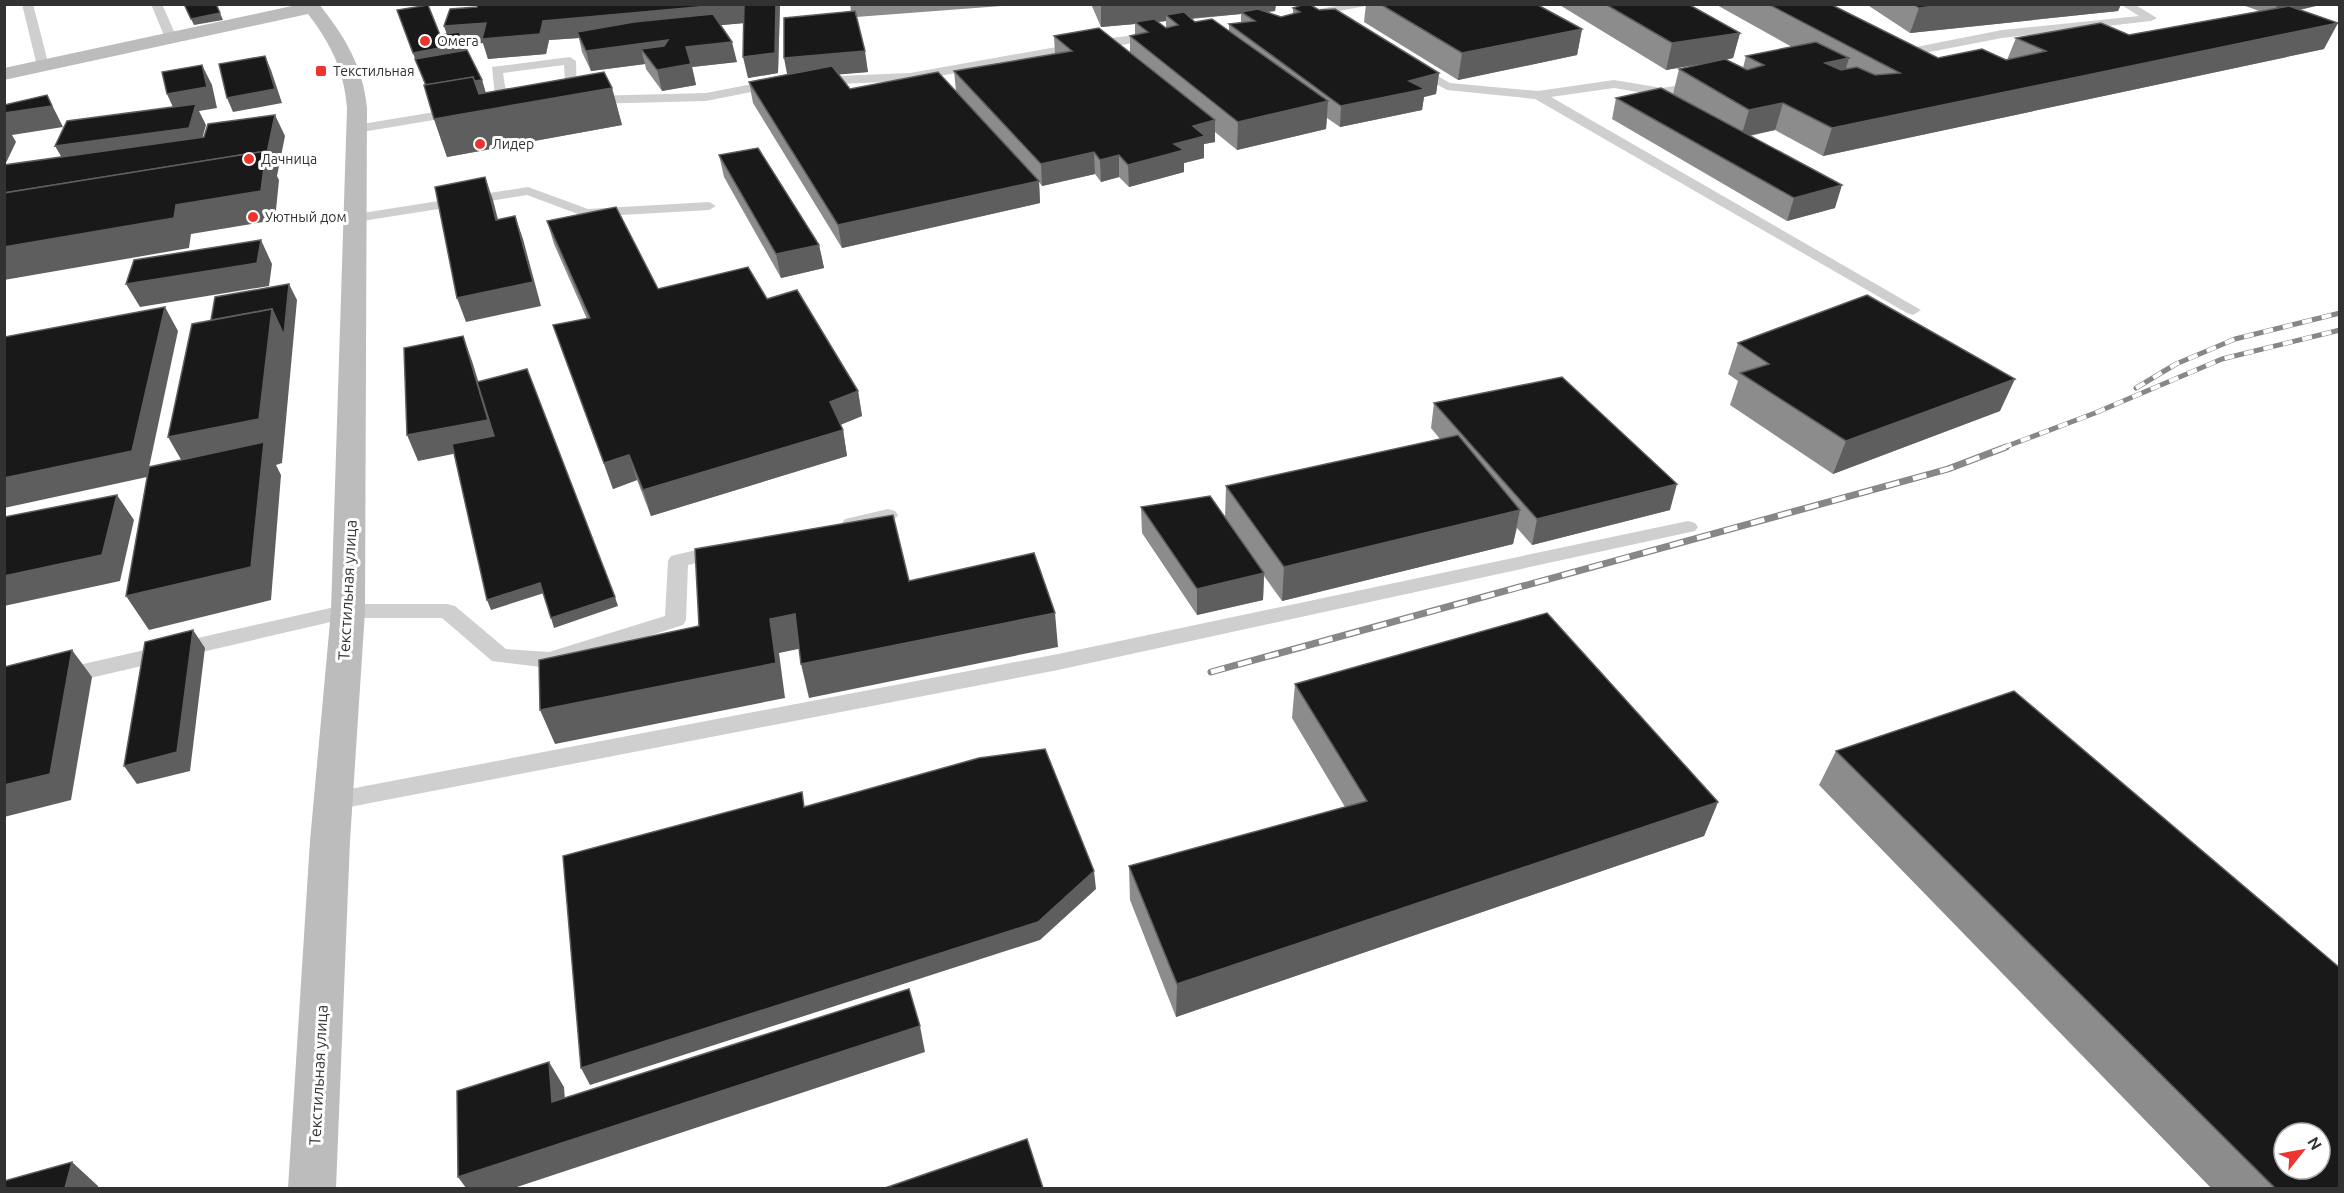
<svg xmlns="http://www.w3.org/2000/svg" width="2344" height="1193" font-family="Ubuntu,sans-serif">
<rect width="100%" height="100%" fill="#fff"/>
<g fill="none" stroke-linecap="round" stroke-linejoin="round">
<g fill="#cfcfcf" fill-rule="evenodd">
<path d="M22,4H33L49,66L47,69L37,66Z"/>
<path d="M151,4H162L177,38L175,40L165,38Z"/>
<path d="M1347,4H1376L1308,17L1302,14L1308,11Z"/>
<path d="M2120,4H2134L2157,18L2151,21L2002,38L1914,55L1889,41L1895,37L1916,47L2002,30L2139,16Z"/>
<path d="M1158,32L1164,36L1162,38L910,81L815,85L809,81L815,77L910,73L1096,40Z"/>
<path d="M570,57L576,61L577,103H567L566,100L564,65L503,73L508,105L502,109L496,105L492,67Z"/>
<path d="M1413,62L1450,83L1538,91L1614,80L1662,88L1704,81V87L1662,96L1614,88L1551,97L1921,310L1913,315L1907,313L1535,99L1447,90L1409,69V63Z"/>
<path d="M778,79L784,83L782,86L706,101L589,104L583,100L589,96L706,93Z"/>
<path d="M459,108L464,109V115L356,133L349,129L356,125Z"/>
<path d="M528,187L588,209L709,202L716,206L709,210L586,217L527,195L356,222L349,218L356,214Z"/>
<path d="M888,509L895,511L898,515L895,519L852,529L845,527L842,523L845,519Z"/>
<path d="M1688,521L1695,523L1698,527L1695,531L1058,670L334,810L325,808L322,801L325,794L334,792L1058,654Z"/>
<path d="M722,544L729,546L732,551L729,556L688,565L686,620L683,625L549,668L492,661L442,618H348L4,698V682L348,604H447L455,606L506,649L549,652L665,616L668,561L671,556Z"/>
</g>
<path fill="#bcbcbc" fill-rule="evenodd" d="M301,4H319C345,37 363,66 367,108L365,611L350,841L336,1188H288L310,841L331,611L347,108C344,70 331,44 308,14L4,80V68Z"/>
<defs>
<g id="rail-far1">
<path d="M2136,388L2176,364L2235,339L2340,313"/>
<path d="M2002,448L2095,413L2222,359L2340,330"/>
</g>
<path id="rail" d="M1211,672L1948,469L2006,447"/>
</defs>
<use href="#rail-far1" stroke="#878787" stroke-width="5"/>
<use href="#rail" stroke="#878787" stroke-width="7"/>
<use href="#rail-far1" stroke="#fff" stroke-width="4" stroke-dasharray="10" stroke-linecap="butt"/>
<use href="#rail" stroke="#fff" stroke-width="4.5" stroke-dasharray="14" stroke-linecap="butt"/>
</g>
<g fill="#8c8c8c" fill-rule="evenodd">
<path d="M744,4H780L778,73L748,78L744,23L721,25L737,62L692,67L696,85L662,91L646,69L645,64L591,71L582,52L579,38L549,40L546,54L488,59L483,43L465,45L482,80L486,93L612,88L622,125L447,157L434,119L425,85L397,10L440,35L447,34L444,26Z"/>
<path d="M850,4H1029L856,17L868,72L839,74L850,89L956,91L954,71L1055,54L1054,36L1130,53V36L1135,35V24L1101,27L1091,4H1276L1275,11L1267,12L1281,17L1293,14V8L1319,10L1439,73L1436,94L1424,97L1422,110L1340,127L1327,118L1326,129L1237,150L1215,132V142L1204,144V158L1184,163V172L1129,187L1119,177L1101,182L1095,174L1042,186L1039,182L1040,203L842,248L753,103L749,82L787,74L851,11ZM1241,14V23L1229,24V31L1195,22L1192,19ZM1166,21V28L1158,22Z"/>
<path d="M1366,4H1536L1582,29L1577,55L1458,80L1364,22Z"/>
<path d="M1558,4H1688L1740,33L1733,58L1726,60L1743,68L1746,56L1792,47L1715,4H1830L1938,58L2006,60H2007L2016,38L2129,35L2259,11L2240,4H2324L2300,10L2324,49L1823,156L1775,130L1750,136L1835,208L1787,221L1612,119L1616,98L1673,94L1679,69L1719,61L1666,70Z"/>
<path d="M1866,4H2121L2118,11L1910,33Z"/>
<path d="M719,155L819,245L824,268L781,278L724,177Z"/>
<path d="M547,221L658,289L767,299L858,391L862,416L840,425L843,430L847,456L651,516L637,480L613,489L553,325L587,319L554,244Z"/>
<path d="M1738,343L2000,411L1833,474L1730,405L1738,381L1728,374Z"/>
<path d="M1434,403L1670,510L1532,545L1517,528L1513,544L1282,601L1264,576L1263,600L1197,615L1142,533L1141,507L1225,518L1226,486L1440,439L1431,428Z"/>
<path d="M1295,684L1718,802L1704,836L1176,1017L1130,900L1129,866L1345,807L1292,718Z"/>
<path d="M1836,751L2340,1188H2211L1819,785Z"/>
</g>
<g fill="#5e5e5e">
<path d="M731,4H744L745,23L580,38L577,32L579,38L549,40L546,54L488,59L483,43L465,45L471,64L421,73L413,53L451,46L444,26L486,23L543,21Z"/>
<path d="M776,4H780L778,73L748,78L743,57Z"/>
<path d="M1101,4H1276L1275,11L1245,14L1241,12V14L1172,20L1166,15V21L1137,24L1135,22V24L1101,27Z"/>
<path d="M1950,4H2121L2118,11L1910,33L1919,8Z"/>
<path d="M2278,4H2324L2272,16Z"/>
<path d="M220,13L223,20L194,25L191,19Z"/>
<path d="M2338,23L2324,49L1823,156L1832,128Z"/>
<path d="M1582,29L1577,55L1458,80L1462,53Z"/>
<path d="M1740,33L1733,58L1666,70L1672,43Z"/>
<path d="M668,40L673,60L641,49L645,64L591,71L586,51Z"/>
<path d="M732,42L737,62L692,67L696,85L662,91L657,70L686,47Z"/>
<path d="M865,51L868,72L788,79L784,58Z"/>
<path d="M265,56L271,70L282,103L233,112L227,98Z"/>
<path d="M1849,58L1841,85L1825,63Z"/>
<path d="M202,65L212,85L217,108L199,111L206,125L199,150L68,168L55,146L177,116L167,94Z"/>
<path d="M1439,73L1436,94L1424,97L1422,110L1340,127L1341,106L1409,81Z"/>
<path d="M482,80L486,94L428,90Z"/>
<path d="M612,88L622,125L447,157L434,119Z"/>
<path d="M47,95L63,127L12,135L16,142L4,167V113Z"/>
<path d="M1328,101L1326,129L1237,150L1238,122Z"/>
<path d="M1783,103L1775,130L1741,137L1749,110Z"/>
<path d="M275,115L285,136L277,176L279,180L275,220L191,234L189,248L4,280V247L176,205L265,156Z"/>
<path d="M1215,120V142L1204,144V158L1184,163V172L1129,187L1128,165L1174,144L1193,126Z"/>
<path d="M1094,152L1095,174L1042,186L1041,164Z"/>
<path d="M1119,155V177L1101,182L1100,160Z"/>
<path d="M485,177L493,200L504,243L496,220Z"/>
<path d="M1039,181L1040,203L842,248L838,225Z"/>
<path d="M1842,185L1835,208L1787,221L1794,198Z"/>
<path d="M515,216L523,239L541,306L466,322L457,298Z"/>
<path d="M261,240L272,264L269,286L140,307L126,284Z"/>
<path d="M819,245L824,268L781,278L776,254Z"/>
<path d="M289,284L297,300L282,463L276,465L281,475L271,600L149,630L126,596L194,482L168,437Z"/>
<path d="M165,307L178,331L147,477L4,508V478Z"/>
<path d="M463,336L472,361L498,445L418,461L407,435Z"/>
<path d="M2015,379L2000,411L1833,474L1846,441Z"/>
<path d="M858,391L862,416L835,427L830,402Z"/>
<path d="M843,430L847,456L651,516L643,490Z"/>
<path d="M629,455L637,480L613,489L604,463Z"/>
<path d="M1677,484L1670,510L1532,545L1537,519Z"/>
<path d="M117,495L134,520L120,581L4,606V576Z"/>
<path d="M1520,510L1513,544L1282,601L1284,567Z"/>
<path d="M1264,573L1263,600L1197,615V589Z"/>
<path d="M540,583L544,593L491,610L487,600Z"/>
<path d="M615,597L618,606L554,628L551,618Z"/>
<path d="M1055,613L1058,647L809,698L801,664Z"/>
<path d="M795,614L803,648L779,653L785,698L555,744L540,710L770,619Z"/>
<path d="M193,630L205,648L190,771L137,784L124,766Z"/>
<path d="M72,650L92,677L71,800L4,817V785Z"/>
<path d="M1718,802L1704,836L1176,1017L1177,984Z"/>
<path d="M1094,871L1096,889L1040,940L590,1085L581,1068Z"/>
<path d="M920,1026L925,1052L514,1188H466L458,1177Z"/>
<path d="M549,1062L564,1087L567,1127L552,1102Z"/>
<path d="M72,1162L98,1186V1188H65Z"/>
</g>
<g fill="#191919" stroke="#5e5e5e" stroke-width="1.5" fill-rule="evenodd">
<path d="M184,4H216L220,13L191,19Z"/>
<path d="M478,4H731L543,21L540,34L482,39L486,23L444,26L450,9L477,7Z"/>
<path d="M744,4H776L775,53L743,57Z"/>
<path d="M1305,4H1309L1319,10L1335,9L1439,73L1409,81L1425,89L1341,106L1229,24L1255,21L1241,12L1258,9L1281,17L1300,12L1293,8Z"/>
<path d="M1380,4H1536L1582,29L1462,53Z"/>
<path d="M1605,4H1688L1740,33L1672,43Z"/>
<path d="M1768,4H1830L1938,58L1982,49L2006,60L2046,51L2016,38L2101,23L2129,35L2289,6L2338,23L1832,128L1783,103L1749,110L1679,69L1725,59L1747,70L1764,65L1746,56L1816,42L1849,58L1825,63L1841,70L1857,67L1875,75L1900,73Z"/>
<path d="M1913,4H1950L1919,8Z"/>
<path d="M428,5L440,35L459,32L465,43L413,53L397,10Z"/>
<path d="M855,11L865,51L784,58V18Z"/>
<path d="M1184,12L1195,22L1212,19L1328,101L1238,122L1130,36L1148,32L1135,22L1154,19L1166,28L1178,25L1166,15Z"/>
<path d="M713,14L732,42L686,47L691,64L657,70L641,49L664,46L668,40L586,51L577,32L634,22Z"/>
<path d="M1099,28L1215,120L1193,126L1205,136L1174,144L1184,150L1128,165L1119,155L1100,160L1094,152L1041,164L954,71L1072,51L1054,36Z"/>
<path d="M467,50L482,80L474,81L473,77L426,85L415,59Z"/>
<path d="M265,56L275,89L227,98L219,64Z"/>
<path d="M202,65L207,87L167,94L162,72Z"/>
<path d="M832,66L850,89L938,72L1039,181L838,225L749,82Z"/>
<path d="M604,72L612,88L434,119L424,85L473,77L479,94Z"/>
<path d="M1661,88L1842,185L1794,198L1616,98Z"/>
<path d="M47,95L52,106L4,113V105Z"/>
<path d="M196,104L189,128L55,146L67,121Z"/>
<path d="M275,115L267,153L266,151L4,193V165L204,137L208,124Z"/>
<path d="M758,148L819,245L776,254L719,155Z"/>
<path d="M266,151L261,191L176,205L174,218L4,247V193Z"/>
<path d="M485,177L496,220L515,216L533,282L457,298L435,187Z"/>
<path d="M616,207L658,289L748,267L767,299L797,290L858,391L830,402L843,430L643,490L629,455L604,463L553,325L590,318L547,221Z"/>
<path d="M261,240L257,263L126,284L134,260Z"/>
<path d="M289,284L284,335L272,309L211,320L215,297Z"/>
<path d="M1867,295L2015,379L1846,441L1740,373L1769,364L1738,343Z"/>
<path d="M165,307L132,451L4,478V337Z"/>
<path d="M272,309L259,419L168,437L192,324Z"/>
<path d="M463,336L488,420L407,435L404,348Z"/>
<path d="M527,369L615,597L551,618L540,583L487,600L452,444L494,436L477,382Z"/>
<path d="M1562,377L1677,484L1537,519L1434,403Z"/>
<path d="M1458,435L1520,510L1284,567L1226,486Z"/>
<path d="M264,442L251,567L126,596L149,467Z"/>
<path d="M117,495L102,555L4,576V517Z"/>
<path d="M1210,496L1264,573L1197,589L1141,507Z"/>
<path d="M893,515L909,581L1034,553L1055,613L801,664L795,614L770,619L776,663L540,710L539,660L699,626L695,549Z"/>
<path d="M1547,613L1718,802L1177,984L1129,866L1367,801L1295,684Z"/>
<path d="M193,630L177,752L124,766L145,642Z"/>
<path d="M72,650L50,774L4,785V667Z"/>
<path d="M2014,691L2340,968V1188H2275L1836,751ZM2284,1133H2320V1169H2284Z"/>
<path d="M1045,749L1094,871L1038,922L581,1068L563,856L802,792L804,807L979,758Z"/>
<path d="M909,989L920,1026L458,1177L457,1091L549,1062L552,1102Z"/>
<path d="M1027,1139L1043,1188H885Z"/>
<path d="M72,1162L65,1188H4V1181Z"/>
</g>
<g fill="#ee342e" stroke="#fff" stroke-width="2">
<circle cx="425" cy="41" r="6"/>
<rect x="315" y="65" width="12" height="12" rx="3"/>
<circle cx="480" cy="144" r="6"/>
<circle cx="249" cy="159" r="6"/>
<circle cx="253" cy="217" r="6"/>
</g>
<g text-anchor="middle" stroke-width="6" stroke-linejoin="round" paint-order="stroke">
<g font-size="14" fill="#323232" stroke="#fff" text-anchor="start">
<text x="437" y="46">Омега</text>
<text x="333" y="76">Текстильная</text>
<text x="492" y="149">Лидер</text>
<text x="261" y="164">Дачница</text>
<text x="265" y="222">Уютный дом</text>
</g>
<g font-size="16" fill="#323232" stroke="#fff">
<text transform="translate(347 590) rotate(-87)" y="6">Текстильная улица</text>
<text transform="translate(318 1075) rotate(-87)" y="6">Текстильная улица</text>
</g>
</g>
<rect width="2344" height="1193" fill="none" stroke="#323232" stroke-width="12"/>
<g transform="translate(2302 1151) rotate(59)"><circle r="28" fill="#ffffff" stroke="#adadad" stroke-width="1.5"/>
<path d="M0-4.5L10 22L0 15L-10 22Z" fill="#ee342e"/>
<text y="-9" font-size="16" font-weight="bold" text-anchor="middle" fill="#323232">N</text>
</g>
</svg>
